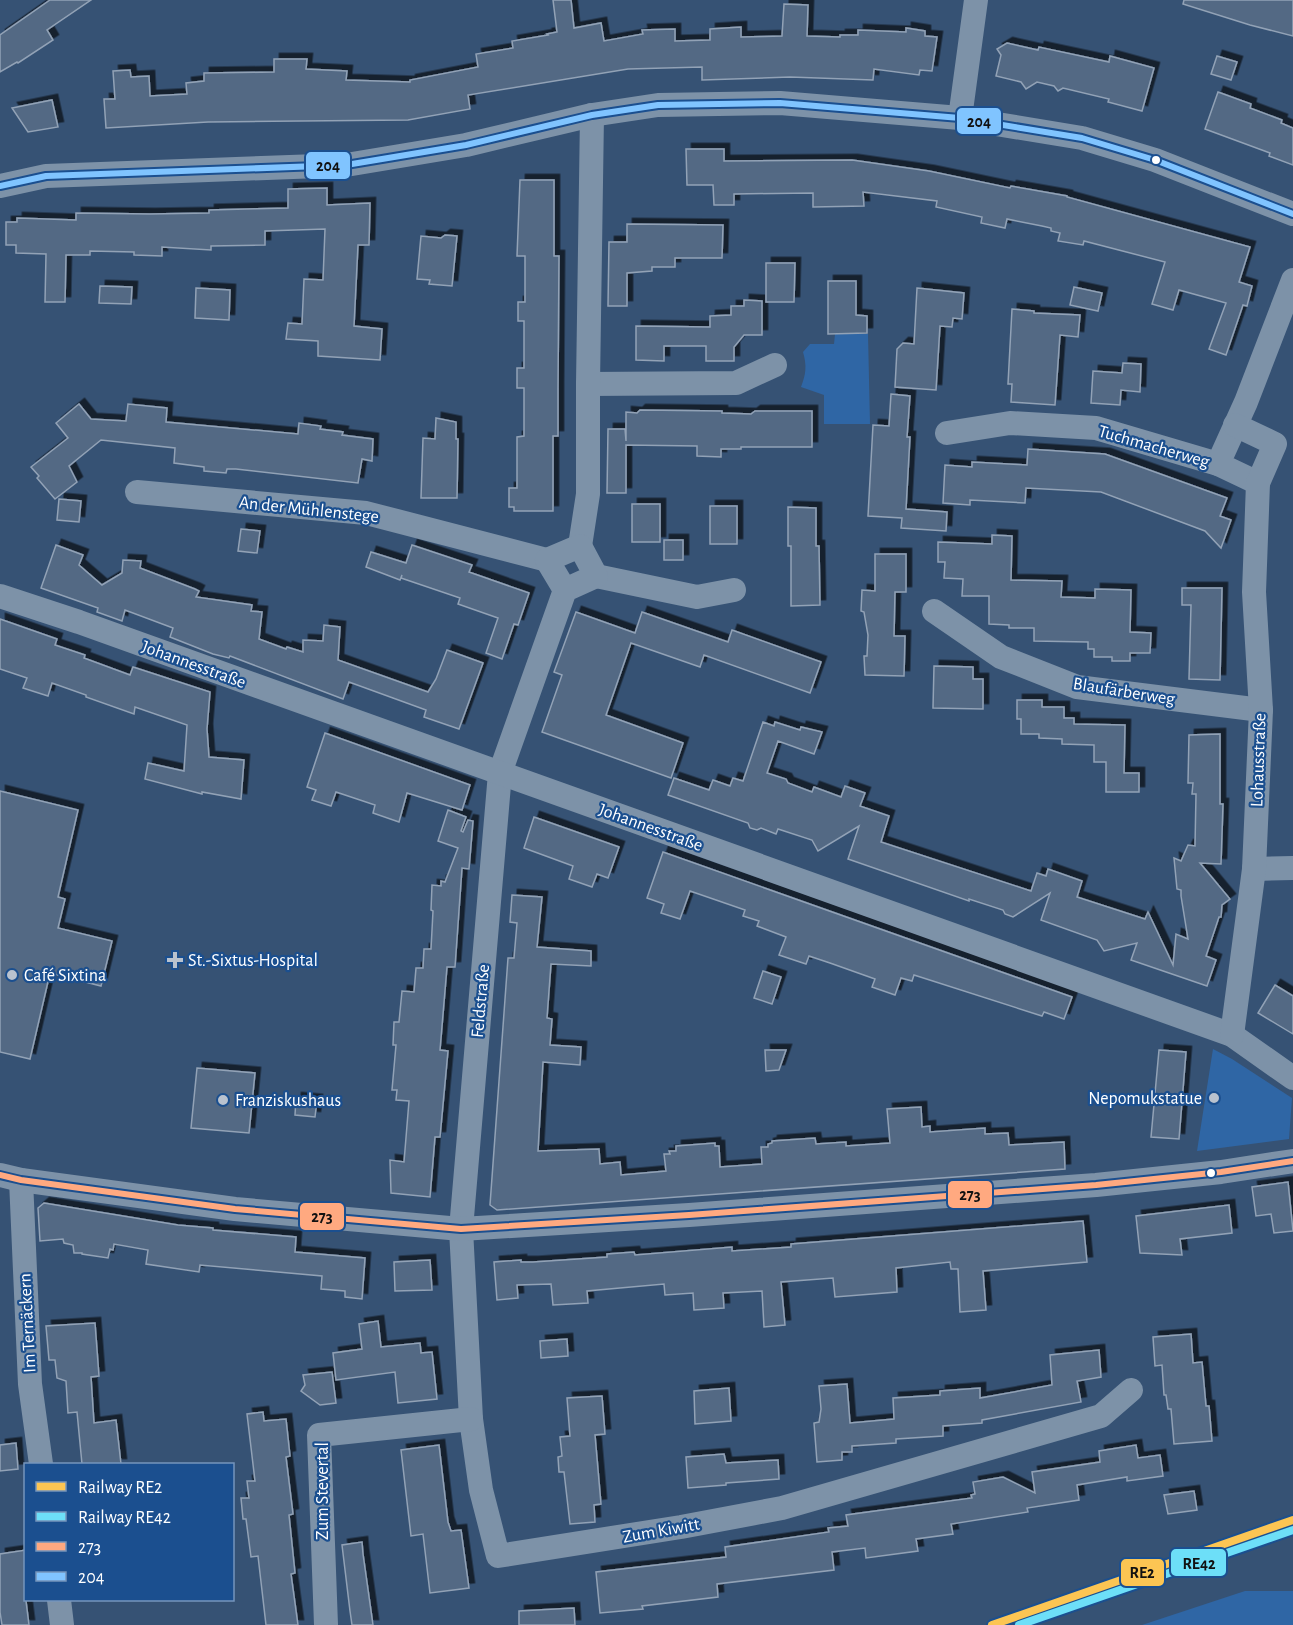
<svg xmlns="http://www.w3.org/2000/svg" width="1293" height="1625" font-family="'Alegreya Sans',sans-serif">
<defs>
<filter id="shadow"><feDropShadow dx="5.5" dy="-5.5" stdDeviation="0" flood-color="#0009"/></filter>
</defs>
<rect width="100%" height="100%" fill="#365274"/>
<g fill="#2f66a5">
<path d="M835,334H868L870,424H824V395L801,387C806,374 807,366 803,352L810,344H834Z"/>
<path d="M1213,1049L1232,1059L1292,1098L1289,1139L1197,1151Z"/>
<path d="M1245,1591H1293V1625H1142Z"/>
</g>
<g fill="#526984" stroke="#92a2b6" stroke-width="1.5" filter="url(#shadow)">
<path d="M50,0H91L47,30L53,40L18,63L17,62L0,72V35Z"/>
<path d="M553,0H571L574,28L601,23L604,41L643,34L642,30L675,29V41L710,40V29L741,27V37L782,36L784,4L808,5L807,36L840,37V35H858V30L906,32V28L925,31V36L937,37L932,71L920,70L919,75L874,69L873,80L790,77L702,80V67L628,69L468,95L470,109L408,120L208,122L106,128L104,99H115L113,71L130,70L131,77L149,76L150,96L187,94L186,83L204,81V73L274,72V59H307L306,69L347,71L346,80L410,82V80L478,67L476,54L513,48L512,41L548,35L547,34L557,32Z"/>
<path d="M1184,0H1293V36L1250,25L1183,4Z"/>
<path d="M1007,43L1038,50L1039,47L1109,62L1110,56L1154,68L1142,111L1108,102L1109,99L1063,88L1058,91L1054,86L1037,82L1026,89L1021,82L996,76L1001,55L997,49Z"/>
<path d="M1217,56L1237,62L1231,80L1211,74Z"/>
<path d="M1218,92L1251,104L1250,108L1282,120L1281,123L1293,128V165L1269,156L1270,153L1205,129Z"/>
<path d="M52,100L58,127L28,132L12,108Z"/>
<path d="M686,149H724V161L852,160L929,171L1010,188L1011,186L1067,196V197L1250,247L1239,282L1252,286L1247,306L1243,305L1226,355L1209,349L1226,303L1179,290L1173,310L1152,304L1165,262L1084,241L1083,245L1058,241L1060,233L1051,231V228L1042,226L1007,219L1005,228L981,223L982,217L936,207L937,201L863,192L864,206L813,207V193L734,194V205H714L713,185H687Z"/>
<path d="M520,180H554V256H559L558,388V436H553V511H514V507H509V488H517V437L524,436V388H517V368H524V321H518V302H525V256H517Z"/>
<path d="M327,188V205L370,203L369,245H358L354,326L382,329L380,360L318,356V341L286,339L288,323L302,324L304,279L323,280L325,229L265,231V245L211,246V250L162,247V256L134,255V252L90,251V255H66L65,302H45L46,254L16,253V245H6V222H17V218L76,220V213L150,214L209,213V210L288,208V189Z"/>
<path d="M627,224L723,225L722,258H675V267H652V271L627,273V306H608L609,242H627Z"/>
<path d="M445,235L457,236L452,286L429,284L430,280L417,279L421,236L441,238Z"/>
<path d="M766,263H795L794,302H766Z"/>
<path d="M828,281H856V315L867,316V333L828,334Z"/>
<path d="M100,286L132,287L131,304L99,303Z"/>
<path d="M1074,287L1102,293L1098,311L1070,305Z"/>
<path d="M196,288L230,290L229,320L195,318Z"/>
<path d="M917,288L964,293L962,319L953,318L952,327L940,326L936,390L895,387L897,349L903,343L914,344Z"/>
<path d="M744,300L762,301V335H744L734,347V361H706V346H664V361L636,360V326L710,327V316L731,315V306H744Z"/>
<path d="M1012,309L1034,311V313L1080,315L1078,337L1060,335L1055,405L1011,402L1012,384H1008Z"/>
<path d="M1123,363L1141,364L1140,392L1121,390L1120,405L1091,403L1093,371L1122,373Z"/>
<path d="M891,394L910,396L907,437H910L906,509L947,512L946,531L901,528L902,518L868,516L873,425L889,426Z"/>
<path d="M79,404L91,419L126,421L128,404L167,408L166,422L298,434L299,423L321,426L320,429L343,432L342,435L373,439L372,461L362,459L358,483L236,469H227L226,473L204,471V467L174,463L175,448L101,440L69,466L77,482L55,499L37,478L39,476L31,467L68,438L56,423Z"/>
<path d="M640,410L722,411V413L751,414L755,411H812V447H741V449H721V457L697,456V446L626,445V493H607L608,429H625L626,441V412L637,413Z"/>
<path d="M436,418L456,422V439H458L457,498H421L423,438L435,439Z"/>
<path d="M1028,449L1105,454L1227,498L1220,516L1231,520L1221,548L1205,531L1101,492L1026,488L1025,503L970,500V505L943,503L945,465L972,467V462L1027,465Z"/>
<path d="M59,499L81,501L79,522L57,520Z"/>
<rect x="632" y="504" width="28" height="38"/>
<rect x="710" y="506" width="27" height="38"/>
<path d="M788,507L816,508V546H819L820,605L791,606V546H788Z"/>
<path d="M241,529L260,531L257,553L238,551Z"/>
<path d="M992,535L1012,536L1011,580L1062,581L1061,597L1095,598V589L1131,590L1130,632L1151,633L1150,653H1130V661H1112V657H1094V649H1088V642L1034,641V628H1009V625L989,624V596H962L963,579L944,578L945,562H938V542L992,544Z"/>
<rect x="664" y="540" width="19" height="20"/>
<path d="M56,545L83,555L79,565L102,585L122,573L123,560L141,561L140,568L195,589L199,591L196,597L252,605L251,611L262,612L259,639L286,649L287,647L303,652V640L323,641L324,625L340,627L338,660L428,692L436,679L447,650L483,663L459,729L424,717L426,710L349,682L343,699L230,656L229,658L213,654L170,637L173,628L125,610L122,621L97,612L98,608L41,588Z"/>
<path d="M412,545L472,565L469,572L529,593L518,625L514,624L502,659L486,653L498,618L458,604L460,598L401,578L402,575L400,580L366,567L371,552L406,563Z"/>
<path d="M875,554H906V592H895L894,636H905L904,676L865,675L864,656H867L868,635L864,612L861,611L862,590L875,591Z"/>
<path d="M1182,588H1222L1220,680L1189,679L1191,605H1182Z"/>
<path d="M576,612L635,633L642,612L728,642L732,630L821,662L810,693L704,655L700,667L631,643L606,715L683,743L671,778L542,732L562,675L554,672Z"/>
<path d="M0,619L57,639L55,645L85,655L84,658L130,675L133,667L210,692L207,729L209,757L244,760L241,799L202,792V794L145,779L148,763L184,771L187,725L135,707L134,714L86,697V695L52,683L48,696L23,688L27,678L0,669Z"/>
<path d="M934,666L973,667V679H983V709L933,708Z"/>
<path d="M1017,700H1042V707H1064V718H1074V724L1125,725L1124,773H1139V792H1106V762H1094V745L1062,744V739L1039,738V734H1021V719H1017Z"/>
<path d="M763,722L774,726L775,722L800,730L801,727L822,732L814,754L778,741L767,773L786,779L788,783L812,792L814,787L841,797L845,786L865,793L860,806L889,816L881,842L1031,891L1037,873L1046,876L1048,869L1082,881L1077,897L1145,919L1148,912L1173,965L1176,934L1188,939L1181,896V890L1177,889L1174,858L1181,861L1188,845L1195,846L1196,794H1192L1193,783H1188L1189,735L1220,734V804H1223L1221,864L1200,863L1230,899L1222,905L1221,917H1219L1206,956L1216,960L1207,986L1131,960L1137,943L1104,951L1097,940L1041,920L1050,893L1013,917L1005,914L1003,910L969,899V901L848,859L859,826L818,851L812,840L778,829L776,834L761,828L757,830L750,828L748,823L668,795L674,778L709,790L713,780L730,786L733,778L743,781Z"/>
<path d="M325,733L470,785L462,810L407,793L399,822L373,813L375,805L336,792L331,806L312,800L316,790L307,787Z"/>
<path d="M0,791L78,810L58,897L65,899L58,928L112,941L101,986L50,973L30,1059L0,1052Z"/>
<path d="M448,810L466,817L461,831L463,832L468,820L473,821L469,869L462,868L455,967H447L440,1050L448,1051L440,1137H435L430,1197L391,1193L390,1160L404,1162L409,1101L396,1100L397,1090H392L396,1045H393L394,1022H399L402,991L414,992L416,968H423L424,949H431L433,911L431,910L432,885L441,886V881L445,882L458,848L438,841Z"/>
<path d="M534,817L619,847L608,878L597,874L592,887L569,879L573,866L524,848Z"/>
<path d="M663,852L1072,997L1064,1019L1044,1012L1042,1016L914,975L912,981L901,978L895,995L872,987L875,979L830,963L809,956L806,964L779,955L786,937L757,926L759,921L743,916L745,910L690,891L680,919L661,913L664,904L647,898Z"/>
<path d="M512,895L542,897L537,947L591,951V966L551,964L547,1018L552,1019L550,1045L581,1047L580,1065L543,1062L538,1151L599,1149L600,1164L620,1162L621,1175L666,1171L664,1154H670L669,1151H676V1146L715,1143V1146H719L720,1167L762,1164L761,1147H768V1144L772,1143V1141L815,1138L816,1144L846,1142V1146L890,1143L887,1109L921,1107L922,1127L930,1126V1132L985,1128V1134L1008,1133L1009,1145L1064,1142L1065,1169L497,1210L490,1205L508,958H514L517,923L510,922Z"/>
<path d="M763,971L781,977L772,1004L754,998Z"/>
<path d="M1275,985L1293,996V1034L1258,1013Z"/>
<path d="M765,1050H786L779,1070L766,1071Z"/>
<path d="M1159,1050L1186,1052L1179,1139L1151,1137Z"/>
<path d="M197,1068L255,1073L249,1133L191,1128Z"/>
<path d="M296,1098L317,1100L315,1117L295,1115Z"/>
<path d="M1288,1182L1293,1231L1274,1233L1271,1214L1256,1216L1252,1187Z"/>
<path d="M44,1203L178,1225L213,1228V1230L296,1237L295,1252L365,1258L362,1299L345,1297V1291L321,1289L322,1276L200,1265L199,1272L146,1264L148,1250L114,1244L113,1250L110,1249L108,1258L82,1254V1253H74L73,1245L64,1243L63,1239L40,1241L38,1208Z"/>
<path d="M1229,1205L1232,1233L1180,1239L1182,1255L1140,1253L1136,1216Z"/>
<path d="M1083,1221L1087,1262L983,1271L986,1310L960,1312L958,1269H951L950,1262L896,1268L897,1292L835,1297L833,1278L781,1282L785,1325L764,1327L762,1291L723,1293L724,1308L694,1310L693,1293L665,1295L664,1284L587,1291L588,1303L553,1305L551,1284L517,1285L518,1298L497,1300L494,1262L521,1260V1262H533L607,1257V1254L634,1252L635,1255L732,1247V1251L791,1247V1244Z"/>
<path d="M430,1260L432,1290L395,1291L394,1262Z"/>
<path d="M378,1321L381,1347L420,1343L421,1353L432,1352L437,1399L398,1403L395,1372L336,1380L333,1353L362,1349L359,1324Z"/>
<path d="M95,1323L99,1376L91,1377L94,1423L116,1420L121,1464H82L77,1412L68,1413L66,1381L57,1378L55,1360H49L46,1326Z"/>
<path d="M1191,1334L1193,1363L1202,1362L1206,1406H1209L1212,1441L1174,1444L1171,1409H1168L1166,1395H1164L1162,1365L1155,1366L1153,1337Z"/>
<path d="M567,1339L568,1356L541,1358L540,1341Z"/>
<path d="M1099,1350L1101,1377L1077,1381L1081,1402L982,1420V1423L943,1426V1436L896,1439V1443L852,1446V1452H842V1460L817,1462L814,1423L819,1422L821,1409L819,1386L847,1384L850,1423L894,1419L893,1398L940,1395V1391L980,1388V1398L1052,1385L1050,1355Z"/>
<path d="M332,1372L336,1403L320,1405L301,1391L305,1385L303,1375Z"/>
<path d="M729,1388L731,1421L695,1424L694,1391Z"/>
<path d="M602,1396L605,1434L595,1435L601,1504L594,1505L595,1522L570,1524L564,1472H559L558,1457L562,1456L560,1437L570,1436L567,1398Z"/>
<path d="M263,1412L264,1421L286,1419L290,1456L286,1457L293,1514L289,1515L295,1573L291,1574L298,1625H266L258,1556L251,1557L246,1519H243L241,1498H249L247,1481H255L247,1414Z"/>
<path d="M16,1443L18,1469L0,1471V1445Z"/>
<path d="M439,1445L448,1522L451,1531L461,1530L469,1588L430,1593L423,1534L411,1536L401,1450Z"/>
<path d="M1136,1445L1138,1458L1160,1455L1163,1476L1127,1481V1477L1077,1485L1079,1500L1027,1508L1028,1512L951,1524L953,1534L916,1539L918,1551L866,1558L865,1548L832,1552L834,1570L717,1584L718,1597L642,1606L643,1609L600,1613L596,1572L726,1557L725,1547L829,1532L828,1528L848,1526L846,1515L972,1498L971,1495L975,1494L973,1482L1003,1477L1035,1493L1032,1472L1100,1462L1099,1451Z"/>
<path d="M724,1454L726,1463L778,1460L779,1479L726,1483V1485L688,1488L686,1457Z"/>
<path d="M1194,1491L1197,1510L1168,1514L1164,1495Z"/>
<path d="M362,1542L363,1554L373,1625H352L350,1611L342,1545Z"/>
<path d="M26,1550V1601L29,1625H2L0,1612V1554Z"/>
<path d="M574,1608L575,1625H519V1611Z"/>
</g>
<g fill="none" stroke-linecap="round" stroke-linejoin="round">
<g stroke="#7d92a8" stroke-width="24">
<path d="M960,118L976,0"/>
<path d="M0,186L46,176L346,165L466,145L592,115L658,105L780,103L960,118L1082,138L1155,160L1293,214"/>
<path d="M588,384L736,383L775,365"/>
<path d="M947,433L1010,423L1096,428L1218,464"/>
<path d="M1258,483L1218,464L1246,402L1293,280"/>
<path d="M137,492L366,513L547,560"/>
<path d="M580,546L588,494V384L592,115"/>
<path d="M596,576L697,597L734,590"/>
<path d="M565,590L547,560L580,546L596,576L565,590L500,773L461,1229L471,1419L481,1490L498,1556L681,1527L782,1508L1101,1416L1131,1390"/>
<path d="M0,596L79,622L1232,1035L1293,1078"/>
<path d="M934,611L1001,657L1077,687L1261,710"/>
<path d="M1254,869L1293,868"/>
<path d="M1232,1035L1254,869L1261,710L1254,592L1258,483L1275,444L1235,425"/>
<path d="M0,1175L21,1180L235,1209L461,1229L689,1215L1096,1185L1221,1172L1293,1161"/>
<path d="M21,1180L30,1384L41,1464"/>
<path d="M59,1600L62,1625"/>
<path d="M326,1625L319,1435L471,1419"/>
</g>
<defs>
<path id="bus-1" d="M0,1175L21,1180L235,1209L461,1229L689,1215L1096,1185L1221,1172L1293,1161"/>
<path id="bus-2" d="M0,186L46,176L346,165L466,145L592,115L658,105L780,103L960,118L1082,138L1155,160L1293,214"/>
</defs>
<use href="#bus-1" stroke="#1b4f8f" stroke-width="10"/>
<use href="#bus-2" stroke="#1b4f8f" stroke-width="10"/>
<use href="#bus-1" stroke="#ffa980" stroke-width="6"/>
<use href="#bus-2" stroke="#80c4ff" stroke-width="6"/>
<defs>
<path id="rail-1" d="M992,1625L1293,1520"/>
<path id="rail-2" d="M1019,1625L1293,1530"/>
</defs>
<use href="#rail-1" stroke="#1b4f8f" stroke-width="12"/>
<use href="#rail-2" stroke="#1b4f8f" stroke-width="12"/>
<use href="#rail-1" stroke="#fcc553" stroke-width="8"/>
<use href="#rail-2" stroke="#6ddff8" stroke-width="8"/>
</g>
<g fill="#fff" stroke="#1b4f8f" stroke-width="2">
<circle cx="1156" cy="160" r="5"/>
<circle cx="1211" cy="1173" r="5"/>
</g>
<g fill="#b9c2ce" stroke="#1b4f8f" stroke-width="2">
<path d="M172 951h6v6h6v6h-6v6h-6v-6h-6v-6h6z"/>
<circle cx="12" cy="975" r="6"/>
<circle cx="1214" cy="1098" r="6"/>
<circle cx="223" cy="1100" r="6"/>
</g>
<g text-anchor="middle" stroke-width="4.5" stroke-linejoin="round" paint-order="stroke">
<g font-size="18" fill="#fff" stroke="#1b4f8f">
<text transform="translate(1154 446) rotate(16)" y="6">Tuchmacherweg</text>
<text transform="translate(309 509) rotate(6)" y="6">An der Mühlenstege</text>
<text transform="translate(194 664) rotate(20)" y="6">Johannesstraße</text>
<text transform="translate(1124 691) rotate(9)" y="6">Blaufärberweg</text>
<text transform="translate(1258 760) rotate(-88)" y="6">Lohausstraße</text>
<text transform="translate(651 827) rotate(20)" y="6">Johannesstraße</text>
<text transform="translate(480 1001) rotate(-85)" y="6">Feldstraße</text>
<text transform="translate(27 1323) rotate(-93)" y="6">Im Ternäckern</text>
<text transform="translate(322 1491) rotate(-90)" y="6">Zum Stevertal</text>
<text transform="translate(661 1530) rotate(-10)" y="6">Zum Kiwitt</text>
</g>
<g font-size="18" fill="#fff" stroke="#1b4f8f" text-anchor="start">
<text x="188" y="966">St.-Sixtus-Hospital</text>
<text x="24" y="981">Café Sixtina</text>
<text x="1202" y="1104" text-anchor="end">Nepomukstatue</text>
<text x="235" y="1106">Franziskushaus</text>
</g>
</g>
<g stroke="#1b4f8f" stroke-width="2">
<rect x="956" y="107" width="46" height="28" rx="6" fill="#80c4ff"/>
<rect x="305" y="151" width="46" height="29" rx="6" fill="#80c4ff"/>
<rect x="947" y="1180" width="46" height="29" rx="6" fill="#ffa980"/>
<rect x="299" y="1202" width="46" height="29" rx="6" fill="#ffa980"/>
<rect x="1170" y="1548" width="57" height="29" rx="6" fill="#6ddff8"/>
<rect x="1120" y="1558" width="45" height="29" rx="6" fill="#fcc553"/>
</g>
<g font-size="16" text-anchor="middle" font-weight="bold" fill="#111">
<text x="979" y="127">204</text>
<text x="328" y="171">204</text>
<text x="970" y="1200">273</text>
<text x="322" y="1222">273</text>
<text x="1199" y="1569">RE42</text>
<text x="1142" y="1578">RE2</text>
</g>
<rect x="24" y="1463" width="210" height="138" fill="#1b4f8f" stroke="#7695bc" stroke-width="1.5"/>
<rect x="36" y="1482" width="30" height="9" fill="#fcc553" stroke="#7695bc" stroke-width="1.5"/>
<text x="78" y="1493" font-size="18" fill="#ffffff">Railway RE2</text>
<rect x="36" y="1512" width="30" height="9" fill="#6ddff8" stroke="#7695bc" stroke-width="1.5"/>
<text x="78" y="1523" font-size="18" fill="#ffffff">Railway RE42</text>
<rect x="36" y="1542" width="30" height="9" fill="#ffa980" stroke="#7695bc" stroke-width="1.5"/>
<text x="78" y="1553" font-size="18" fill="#ffffff">273</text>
<rect x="36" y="1572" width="30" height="9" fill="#80c4ff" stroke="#7695bc" stroke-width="1.5"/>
<text x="78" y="1583" font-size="18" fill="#ffffff">204</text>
</svg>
